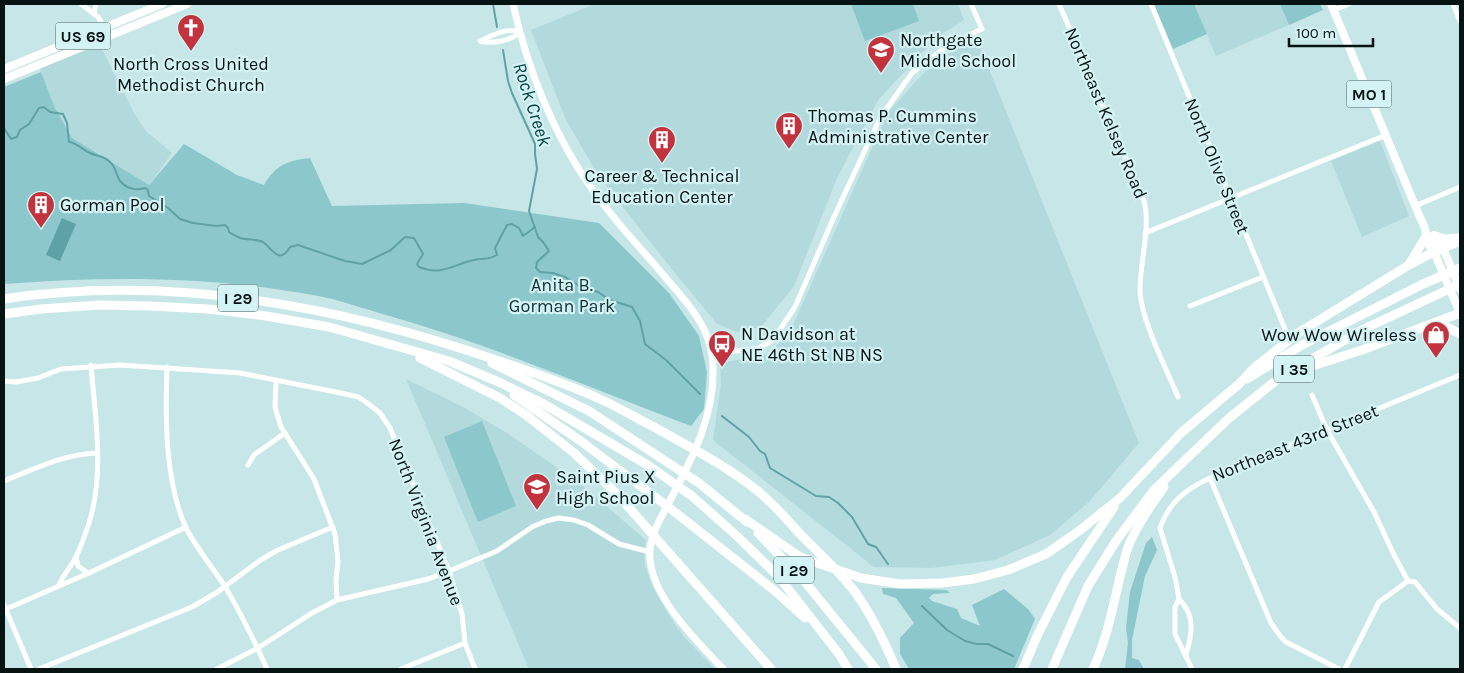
<svg xmlns="http://www.w3.org/2000/svg" width="1464" height="673" font-family="Karla,sans-serif">
<rect width="100%" height="100%" fill="#c7e6e8"/>
<g fill="#b2dadd">
<path d="M595,4H958L964,20L937,37L879,99L837,178L794,286L761,327L737,332L717,324L662,257L598,175L565,118L531,30Z"/>
<path d="M1194,4H1280L1289,25L1216,56Z"/>
<path d="M977,39L1139,443L1090,501L1050,535L995,560L932,568L874,567L713,440L721,384L720,363L769,354L790,332L887,114L915,82L936,62L957,48Z"/>
<path d="M99,43L134,113L146,131L172,153L149,185L72,138L55,108L39,67Z"/>
<path d="M1380,141L1409,216L1362,237L1331,161Z"/>
<path d="M406,379L463,407L507,433L578,482L646,540L644,552L645,566L653,588L674,623L684,637L715,669H529Z"/>
</g>
<g fill="#8cc7cb">
<path d="M851,4H913L919,21L865,41Z"/>
<path d="M1154,4H1194L1207,34L1173,49Z"/>
<path d="M1280,4H1320L1323,10L1289,25Z"/>
<path d="M41,72L55,108L72,138L149,185L184,144L237,175L264,185C275,165 289,160 310,158L332,206L464,203L599,223L669,293L699,336L707,372L704,409L691,426C590,388 490,344 386,315C362,308 337,299 313,295C208,276 109,276 4,284V87Z"/>
<path d="M482,421L516,506L478,522L444,437Z"/>
<path d="M1152,537L1157,550L1145,576L1132,640V658L1139,660L1144,669H1125L1128,643L1126,628L1130,592L1146,543Z"/>
<path d="M882,588L946,590L950,593L933,594L929,598L932,601L957,609L961,618L980,626L972,605L1004,589L1028,609L1035,619L1014,669H909L900,654V638L914,623L896,598L883,594Z"/>
</g>
<path fill="#5fa2a6" d="M62,218L76,224L60,261L46,255Z"/>
<g fill="none" stroke-linecap="round" stroke-linejoin="round">
<g stroke="#5fa2a6" stroke-width="2">
<path d="M493,4L497,27"/>
<path d="M503,50L508,81L512,93L535,144V154L537,169L529,211L538,237L543,242L549,251L537,262L536,268L540,272L553,273L565,277L581,287L598,292L610,300L632,307L640,321L645,344L666,360L700,394"/>
<path d="M4,128L11,139L17,137L20,130L29,124L39,108L44,107L50,112L63,114L67,123L69,142C78,143 82,150 90,153C98,157 104,155 111,163C116,168 116,175 120,181C127,189 135,191 145,188L148,190L149,196L168,208L180,219L193,223L216,226L225,225L228,228L229,232C232,234 236,236 240,238C247,240 257,239 263,242C272,248 279,266 290,247L298,245L345,261L362,264L391,250L405,237L414,238L423,254L417,264L419,267C442,276 452,265 474,260C484,257 487,261 497,255L495,248L507,225L512,224L519,228L523,236L535,227"/>
<path d="M722,416L749,437L760,451L765,454L770,468L816,496L829,497L838,503L852,517L868,544L876,547L888,564"/>
<path d="M922,606L947,630L965,641L977,644H988L1013,656"/>
</g>
<g stroke="#fff" stroke-width="5">
<path d="M81,4L98,17L109,36"/>
<path d="M1059,4L1144,201C1151,227 1140,262 1140,289C1140,318 1166,368 1178,397"/>
<path d="M1151,4L1285,329"/>
<path d="M1453,4L1460,21"/>
<path d="M1334,10L1349,4"/>
<path d="M94,13L96,4"/>
<path d="M480,41C492,44 511,41 520,32"/>
<path d="M481,41C491,35 509,27 520,32"/>
<path d="M1415,206L1460,187"/>
<path d="M1145,233L1386,135"/>
<path d="M1190,306L1263,277"/>
<path d="M712,354L759,348L773,340L795,307L833,219L880,118L912,73L947,46L982,29L971,4"/>
<path d="M167,367C165,416 165,482 186,528C197,549 213,568 226,588C241,614 255,642 267,669"/>
<path d="M276,380L275,407L281,427L314,479L335,534L338,561L336,580L337,600"/>
<path d="M4,381L16,382L38,378L61,369L120,365L240,373L341,393L358,397L366,402L380,413L390,428L449,571L462,614L465,643L475,669"/>
<path d="M1312,395L1327,430L1374,512L1394,555L1408,581"/>
<path d="M248,465L254,455L285,433"/>
<path d="M1210,478L1271,623L1281,637L1286,642L1339,669"/>
<path d="M4,481C34,469 64,454 97,453"/>
<path d="M76,557L78,566L88,573"/>
<path d="M1408,581L1415,582L1437,609L1460,628"/>
<path d="M59,585C63,575 70,568 75,559C81,547 85,535 89,523C105,472 95,417 91,365"/>
<path d="M1179,599C1196,616 1192,634 1186,655"/>
<path d="M4,605L31,669"/>
<path d="M6,609L89,573L186,527"/>
<path d="M39,669L192,607L216,593L262,559L278,550L333,527"/>
<path d="M217,669L258,648L312,613L337,600L428,579L449,571L497,551L532,527L546,521L559,518L574,520L588,525L619,544L650,552"/>
<path d="M401,669L465,643"/>
<path d="M1192,669L1175,634V607L1179,599L1175,577L1160,528C1169,502 1186,489 1210,478L1460,375"/>
<path d="M1345,669L1379,602L1408,581"/>
</g>
<path stroke="#fff" stroke-width="7" d="M513,4C527,68 554,136 592,189C612,218 637,244 660,271C680,295 708,322 712,355C719,409 692,460 667,506C658,523 648,540 650,560C655,601 696,640 723,669"/>
<g stroke="#fff" stroke-width="8">
<path d="M1331,4L1419,215C1421,220 1426,228 1426,234C1427,242 1428,246 1434,252"/>
<path d="M4,69L162,4"/>
<path d="M4,79L187,4"/>
<path d="M1426,234C1433,238 1434,245 1434,252L1460,313"/>
<path d="M1434,235L1443,248L1460,289"/>
</g>
<g stroke="#fff" stroke-width="9">
<path d="M1435,236L1445,239L1460,238"/>
<path d="M1410,263L1425,238"/>
<path d="M4,299C170,274 341,306 499,361C532,372 567,384 600,399C618,407 636,418 654,427C690,447 727,466 759,492C775,505 788,521 802,536C820,554 840,572 855,592C872,615 885,643 896,669"/>
<path d="M4,314L41,309L99,305L149,306L208,309L266,316L329,327L449,361L501,383L542,403L646,464L692,496L738,537L778,576L839,654L848,669"/>
<path d="M1433,327L1443,325L1460,334"/>
<path d="M420,358L500,398L526,415L573,452L617,494L771,669"/>
<path d="M492,363L589,411L699,483L747,522"/>
<path d="M1303,369L1362,350L1460,313"/>
<path d="M1247,379L1302,345L1423,284L1460,268"/>
<path d="M514,395L582,442L667,506L775,591L805,618"/>
<path d="M745,519L800,557L861,578L900,584L943,583L974,579L1008,570L1046,554L1079,531L1120,498L1181,433L1239,384L1254,368L1298,333L1409,265L1434,252L1460,241"/>
<path d="M758,533L805,582L876,669"/>
<path d="M1023,669L1038,634L1067,577L1114,507"/>
<path d="M1052,669L1088,586L1116,541L1154,490L1228,419L1279,378L1364,329L1460,284"/>
<path d="M1093,669C1111,630 1115,591 1127,550C1134,529 1151,505 1164,487"/>
</g>
</g>
<defs>
<symbol id="church-pin" viewBox="-11 -11 22 30"><path d="M0 17L-7.5 6A9.5 9.5 0 1 1 7.5 6Z" fill="#c3333e" stroke="#d4f3f5"/><path d="M-1.2-6h2.4v3.5h3.3v2.4h-3.3V6h-2.4V-.1h-3.3v-2.4h3.3Z" fill="#fff"/></symbol>
<symbol id="school-pin" viewBox="-11 -11 22 30"><path d="M0 17L-7.5 6A9.5 9.5 0 1 1 7.5 6Z" fill="#c3333e" stroke="#d4f3f5"/><path d="M0-5L7-2L0 1L-7-2ZM-4 1L0 2.5L4 1V4Q0 6-4 4Z" fill="#fff"/></symbol>
<symbol id="building-pin" viewBox="-11 -11 22 30"><path d="M0 17L-7.5 6A9.5 9.5 0 1 1 7.5 6Z" fill="#c3333e" stroke="#d4f3f5"/><path d="M-4-6H4V6H1V3H-1V6H-4ZM-2.5-4.3h1.7v1.8h-1.7ZM.8-4.3h1.7v1.8H.8ZM-2.5-1h1.7V.8h-1.7ZM.8-1h1.7V.8H.8Z" fill="#fff"/></symbol>
<symbol id="shop-pin" viewBox="-11 -11 22 30"><path d="M0 17L-7.5 6A9.5 9.5 0 1 1 7.5 6Z" fill="#c3333e" stroke="#d4f3f5"/><path d="M-5-2.5h2.3a2.7 3.5 0 0 1 5.4 0H5L5.5 6h-11ZM-1.5-2.5h3a1.5 2.3 0 0 0-3 0Z" fill="#fff"/></symbol>
<symbol id="bus-pin" viewBox="-11 -11 22 30"><path d="M0 17L-7.5 6A9.5 9.5 0 1 1 7.5 6Z" fill="#c3333e" stroke="#d4f3f5"/><path d="M-5-6H5V4H4V6H2V4H-2V6H-4V4H-5ZM-3.5-4V0h7V-4ZM-3.5 1.2v1.5H-2V1.2ZM2 1.2v1.5H3.5V1.2Z" fill="#fff"/></symbol>
</defs>
<g fill-rule="evenodd">
<use href="#church-pin" x="175" y="12" width="32" height="43"/>
<use href="#school-pin" x="865" y="34" width="32" height="43"/>
<use href="#building-pin" x="773" y="110" width="32" height="43"/>
<use href="#building-pin" x="646" y="124" width="32" height="43"/>
<use href="#building-pin" x="25" y="189" width="32" height="43"/>
<use href="#shop-pin" x="1420" y="319" width="32" height="43"/>
<use href="#bus-pin" x="706" y="328" width="32" height="43"/>
<use href="#school-pin" x="521" y="471" width="32" height="43"/>
</g>
<g text-anchor="middle" stroke-width="4.5" stroke-linejoin="round" paint-order="stroke">
<g fill="#d4f3f5" stroke="#445657" stroke-width="1">
<rect x="55.5" y="22.5" width="55" height="27" rx="4"/>
<rect x="1346.5" y="80.5" width="45" height="27" rx="4"/>
<rect x="218" y="284.5" width="40" height="27" rx="4"/>
<rect x="1274" y="355.5" width="40" height="27" rx="4"/>
<rect x="774" y="556.5" width="40" height="27" rx="4"/>
</g>
<g font-size="16" font-weight="bold" fill="#071213">
<text x="83" y="42">US 69</text>
<text x="1369" y="100">MO 1</text>
<text x="238" y="304">I 29</text>
<text x="1294" y="375">I 35</text>
<text x="794" y="576">I 29</text>
</g>
<g font-size="18" fill="#071213" stroke="#d4f3f5" text-anchor="start">
<text x="900" y="46">Northgate<tspan x="900" dy="21">Middle School</tspan></text>
<text x="191" y="70" text-anchor="middle">North Cross United<tspan x="191" dy="21">Methodist Church</tspan></text>
<text x="808" y="122">Thomas P. Cummins<tspan x="808" dy="21">Administrative Center</tspan></text>
<text x="662" y="182" text-anchor="middle">Career &amp; Technical<tspan x="662" dy="21">Education Center</tspan></text>
<text x="60" y="211">Gorman Pool</text>
<text x="741" y="340">N Davidson at<tspan x="741" dy="21">NE 46th St NB NS</tspan></text>
<text x="1417" y="341" text-anchor="end">Wow Wow Wireless</text>
<text x="556" y="483">Saint Pius X<tspan x="556" dy="21">High School</tspan></text>
</g>
<g font-size="18" fill="#071213" stroke="#d4f3f5">
<text transform="translate(1106 113) rotate(67)" y="6">Northeast Kelsey Road</text>
<text transform="translate(1217 166) rotate(68)" y="6">North Olive Street</text>
<text transform="translate(1295 443) rotate(-22)" y="6">Northeast 43rd Street</text>
<text transform="translate(426 522) rotate(69)" y="6">North Virginia Avenue</text>
</g>
<g font-size="18" fill="#0f3134" stroke="#d4f3f5">
<text x="562" y="291">Anita B.<tspan x="562" dy="21">Gorman Park</tspan></text>
</g>
<g font-size="19" font-style="italic" fill="#004245" stroke="#d4f3f5">
<text transform="translate(533 104) rotate(72)" y="7">Rock Creek</text>
</g>
</g>
<rect width="1464" height="673" fill="none" stroke="#071213" stroke-width="10"/>
<path d="M1289 38v8h84v-8" fill="none" stroke="#071213" stroke-width="2.5"/>
<text x="1296" y="38" font-size="15" fill="#071213" stroke="#d4f3f5" stroke-width="4" paint-order="stroke">100 m</text>
</svg>
